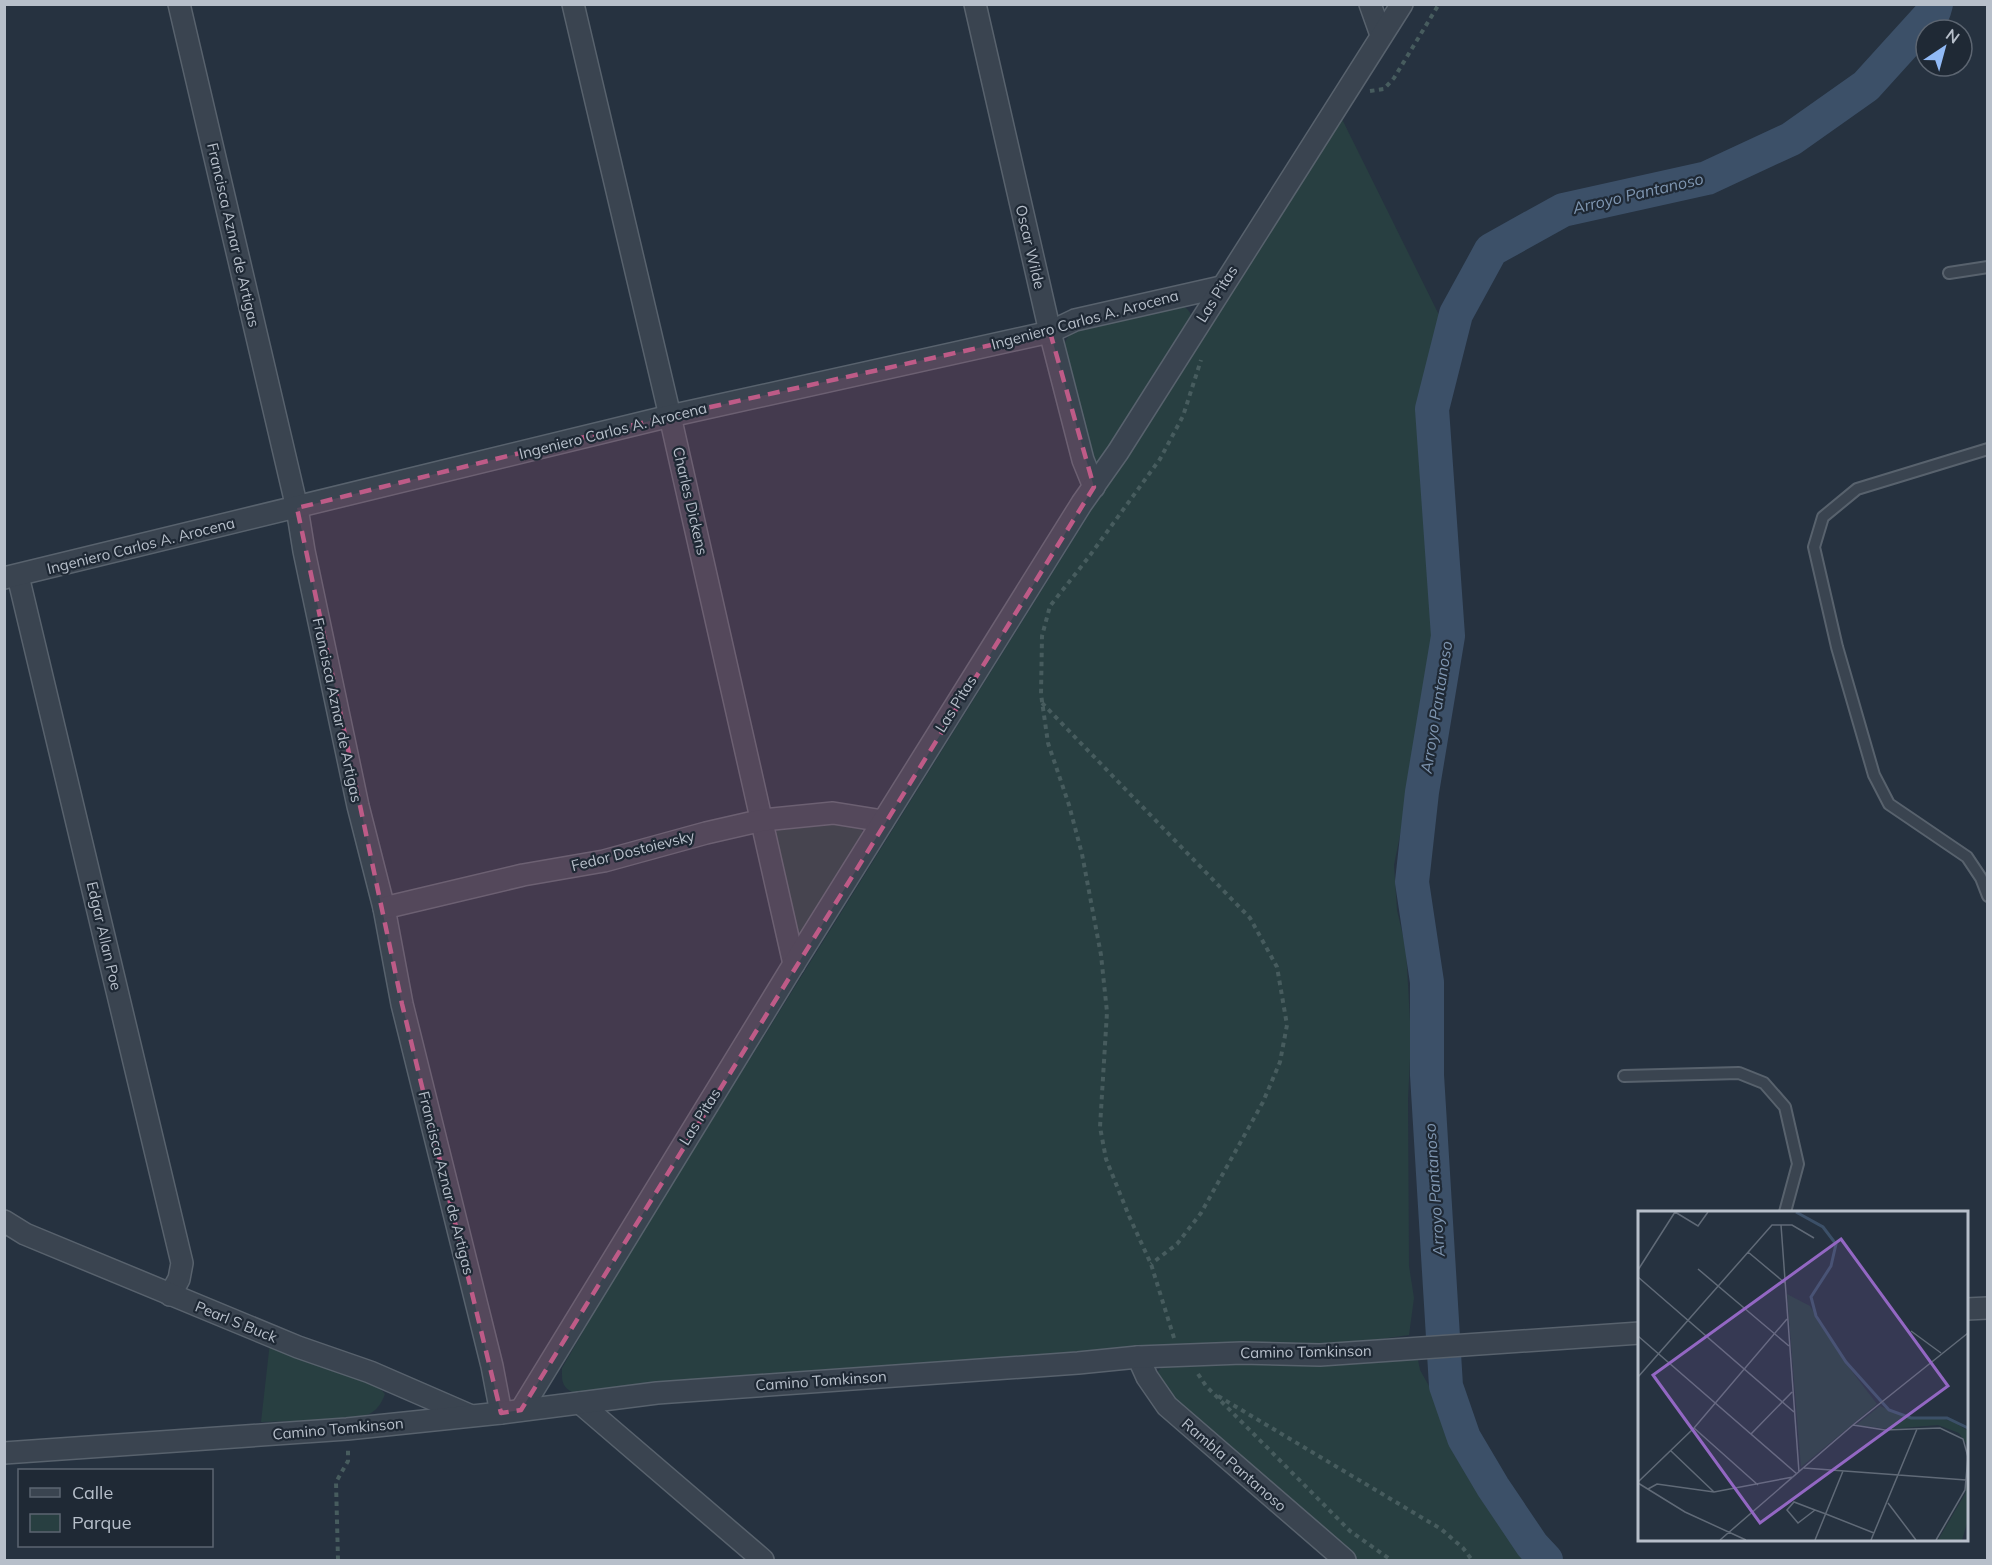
<svg xmlns="http://www.w3.org/2000/svg" width="1992" height="1565" font-family="Mulish,sans-serif">
<rect width="100%" height="100%" fill="#263240"/>
<g fill="#283f41">
<path d="M1340,115L1440,317L1433,364L1429,416L1436,463L1439,503V570L1433,643L1423,721L1394,865L1397,910L1406,949L1411,1039L1408,1099L1409,1266L1414,1298L1409,1335L1339,1345L1297,1348L574,1393C561,1387 562,1381 562,1368L623,1263L1231,286Z"/>
<path d="M1182,305C1190,311 1193,314 1190,324L1098,463H1096L1092,458L1064,344L1069,335L1078,327Z"/>
<path d="M853,822L861,828L864,836L802,939L797,935L774,835L780,826Z"/>
<path d="M270,1342L373,1381L385,1394C382,1402 378,1409 371,1413C359,1421 281,1421 261,1422Z"/>
<path d="M1418,1360L1420,1370L1434,1395L1479,1495L1513,1542L1528,1560H1359L1320,1532L1156,1381L1155,1374L1161,1368L1173,1366Z"/>
</g>
<g fill="none" stroke-linecap="round" stroke-linejoin="round">
<path stroke="#3c5068" stroke-width="34" d="M1546,1560L1532,1545L1493,1487L1464,1438L1446,1386L1427,1075V982L1412,882L1422,792L1448,636L1432,409L1456,314L1491,250L1563,210L1707,178L1791,139L1866,86L1934,11L1936,4"/>
<defs>
<g id="lane">
<path d="M1949,273L1988,267"/>
<path d="M1988,449L1857,489L1823,517L1814,547L1837,647L1874,775L1889,804L1967,857L1981,878L1988,896"/>
<path d="M1624,1076L1739,1073L1764,1083L1785,1107L1798,1164L1785,1212"/>
</g>
<g id="street">
<path d="M179,4L297,508L304,551L358,806L384,908L402,1004L492,1366L501,1413"/>
<path d="M573,4L670,416L794,964"/>
<path d="M975,4L1050,332L1083,460L1094,487"/>
<path d="M1370,4L1381,35"/>
<path d="M18,576L182,1263L179,1279L170,1295"/>
<path d="M4,578L670,416L1050,332L1075,320L1221,287"/>
<path d="M384,908L523,875L604,861L706,833L763,820L833,813L883,821"/>
<path d="M4,1221L25,1234L298,1347L370,1372L469,1415"/>
<path d="M1966,1309L1988,1308"/>
<path d="M1138,1357L1147,1377L1167,1406L1345,1560"/>
<path d="M580,1403L763,1560"/>
<path d="M521,1410L794,964L1082,503L1118,452L1402,4"/>
<path d="M4,1453L347,1429L501,1413L657,1393L1078,1363L1138,1357L1242,1353L1320,1355L1640,1333"/>
</g>
</defs>
<use href="#lane" stroke="#58626d" stroke-width="14"/>
<use href="#street" stroke="#58626d" stroke-width="24"/>
<g stroke="#475c5e" stroke-width="4" stroke-dasharray="4.5 4.5" stroke-linecap="butt">
<path d="M1370,91L1384,89L1394,78L1439,4"/>
<path d="M1042,703L1250,918L1277,967L1287,1025L1280,1062L1263,1102L1201,1213L1177,1244L1151,1264"/>
<path d="M1174,1338L1151,1264L1129,1216L1106,1159L1100,1127L1107,1012L1101,955L1082,854L1069,805L1048,743L1041,694L1042,636L1050,606L1088,558L1160,459L1183,416L1201,360"/>
<path d="M1198,1374L1206,1386L1350,1531L1391,1560"/>
<path d="M1218,1396L1441,1529L1463,1548L1472,1560"/>
<path d="M338,1560L336,1482L348,1461V1447"/>
</g>
<use href="#lane" stroke="#3a4450" stroke-width="10"/>
<use href="#street" stroke="#3a4450" stroke-width="21"/>
</g>
<path fill="#be5b87" fill-opacity="0.2" stroke="#be5b87" stroke-width="4.5" stroke-dasharray="12 8" stroke-linejoin="round" d="M1050,332L1094,487L521,1410L501,1413L402,1004L297,508L670,416Z"/>
<g text-anchor="middle" stroke-width="4.5" stroke-linejoin="round" paint-order="stroke">
<g font-size="15" fill="#b7bfca" stroke="#1f2935">
<text transform="translate(233 235) rotate(77)" y="5">Francisca Aznar de Artigas</text>
<text transform="translate(1030 247) rotate(77)" y="5">Oscar Wilde</text>
<text transform="translate(1217 294) rotate(-58)" y="5">Las Pitas</text>
<text transform="translate(1085 320) rotate(-15)" y="5">Ingeniero Carlos A. Arocena</text>
<text transform="translate(613 431) rotate(-14)" y="5">Ingeniero Carlos A. Arocena</text>
<text transform="translate(690 501) rotate(77)" y="5">Charles Dickens</text>
<text transform="translate(141 546) rotate(-14)" y="5">Ingeniero Carlos A. Arocena</text>
<text transform="translate(956 704) rotate(-58)" y="5">Las Pitas</text>
<text transform="translate(337 710) rotate(78)" y="5">Francisca Aznar de Artigas</text>
<text transform="translate(633 851) rotate(-14)" y="5">Fedor Dostoievsky</text>
<text transform="translate(104 936) rotate(77)" y="5">Edgar Allan Poe</text>
<text transform="translate(700 1117) rotate(-58)" y="5">Las Pitas</text>
<text transform="translate(446 1183) rotate(76)" y="5">Francisca Aznar de Artigas</text>
<text transform="translate(236 1322) rotate(22)" y="5">Pearl S Buck</text>
<text transform="translate(1306 1352) rotate(-1)" y="5">Camino Tomkinson</text>
<text transform="translate(821 1381) rotate(-4)" y="5">Camino Tomkinson</text>
<text transform="translate(338 1429) rotate(-5)" y="5">Camino Tomkinson</text>
<text transform="translate(1234 1465) rotate(41)" y="5">Rambla Pantanoso</text>
</g>
<g font-size="16" font-style="italic" fill="#7f96b1" stroke="#1f2935">
<text transform="translate(1638 193) rotate(-13)" y="6">Arroyo Pantanoso</text>
<text transform="translate(1436 707) rotate(-81)" y="6">Arroyo Pantanoso</text>
<text transform="translate(1434 1190) rotate(-94)" y="6">Arroyo Pantanoso</text>
</g>
</g>
<g transform="translate(1638 1211)">
<rect width="330" height="330" fill="#263240"/>
<path d="M149,83L172,95L206,150L239,193L163,256ZM242,195L270,207H303L316,211L330,220V235L321,222L300,214L251,218L218,214ZM330,265V309L324,329H300L327,283Z" fill="#283f41"/>
<path fill="none" stroke="#3c5068" stroke-width="3" d="M158,1L185,16L198,33L193,55L173,86L178,105L208,151L251,199L273,207H309L330,217"/>
<path fill="none" stroke="#606a77" stroke-width="1.5" d="M37,1L60,15L70,1M143,14L161,261M110,41L147,72M60,58L151,135M0,59L37,1M0,66L156,201M273,120L303,142M0,125L159,263M0,166L134,14H154L176,27M215,214L247,219L302,217L325,228L330,246L327,279L298,329M56,217L120,274M113,223L154,181M33,240L76,281M166,257L328,269M0,271L56,217L149,108M0,272L47,301L108,329M10,278L19,273L76,281L155,266M250,292L278,329M177,299L160,312L149,299L156,291L177,299L188,303L236,322M82,329L215,214L330,122M177,329L205,260M233,329L279,218"/>
<path fill="#9367c3" fill-opacity="0.15" stroke="#9367c3" stroke-width="3" d="M203,28L310,175L122,312L15,164Z"/>
<rect width="330" height="330" fill="none" stroke="#b7bfca" stroke-width="3"/>
</g>
<rect width="1992" height="1565" fill="none" stroke="#b7bfca" stroke-width="12"/>
<rect x="18" y="1469" width="195" height="78" fill="#1f2935" stroke="#5c6571" stroke-width="1.5"/>
<rect x="30" y="1488" width="30" height="9" fill="#3a4450" stroke="#5c6571" stroke-width="1.5"/>
<text x="72" y="1499" font-size="18" fill="#b7bfca">Calle</text>
<rect x="30" y="1514" width="30" height="18" fill="#283f41" stroke="#5c6571" stroke-width="1.5"/>
<text x="72" y="1529" font-size="18" fill="#b7bfca">Parque</text>
<g transform="translate(1944 48) rotate(36)"><circle r="28" fill="#1f2935" stroke="#5c6571" stroke-width="1.5"/>
<path d="M0-4.5L10 22L0 15L-10 22Z" fill="#91baf6"/>
<text y="-9" font-size="16" font-weight="bold" text-anchor="middle" fill="#b7bfca">N</text>
</g>
</svg>
